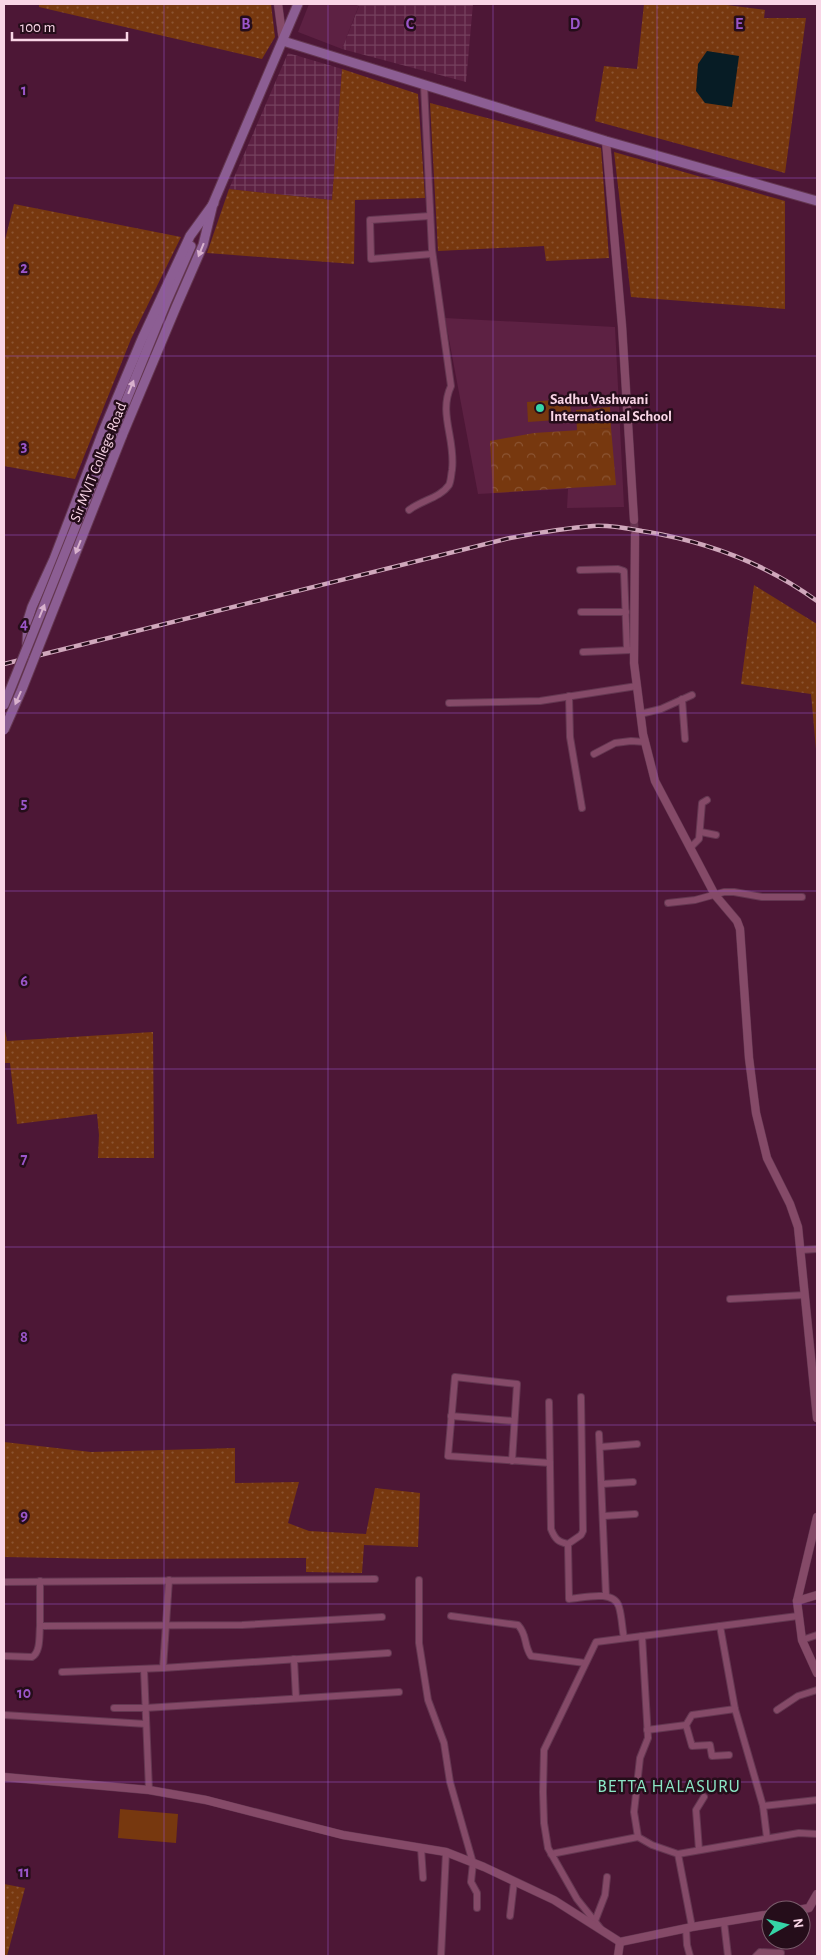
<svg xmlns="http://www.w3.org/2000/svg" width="821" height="1960" font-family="'Alegreya Sans',sans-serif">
<defs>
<pattern id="industrial-grid" width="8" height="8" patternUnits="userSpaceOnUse" patternTransform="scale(1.25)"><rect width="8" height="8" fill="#5d2143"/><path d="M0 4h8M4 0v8" fill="none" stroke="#75405e"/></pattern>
<pattern id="grass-dots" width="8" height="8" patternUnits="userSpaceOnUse" patternTransform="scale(1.25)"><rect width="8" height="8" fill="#77380f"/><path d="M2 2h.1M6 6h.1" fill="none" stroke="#8b5432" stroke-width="1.8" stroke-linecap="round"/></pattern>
<pattern id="park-crowns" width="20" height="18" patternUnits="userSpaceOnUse" patternTransform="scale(1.25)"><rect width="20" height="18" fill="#77380f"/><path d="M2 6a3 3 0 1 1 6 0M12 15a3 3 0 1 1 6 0" fill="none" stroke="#8b5432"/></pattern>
</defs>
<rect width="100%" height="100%" fill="#4d1736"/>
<g fill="#5d2143">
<path d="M309,4H354L359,5L342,49L298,32Z"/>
<path d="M445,318L615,327L624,507L567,508L568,489L478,494Z"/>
</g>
<g fill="url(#industrial-grid)">
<path d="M354,4H473L466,82L342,49L359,6Z"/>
<path d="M288,53L342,69L332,200L229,189Z"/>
</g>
<g fill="url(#grass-dots)">
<path d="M39,4H271L275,37L262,59L39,7Z"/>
<path d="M644,4H719L765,10L764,18H806L785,173L595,121L604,66L637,69Z"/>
<path d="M342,69L418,94L425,198L355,200L354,264L207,253L229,189L332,200Z"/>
<path d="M430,103L601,148L609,258L546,261L544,246L438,251Z"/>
<path d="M614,152L785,201V309L631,297Z"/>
<path d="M14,204L181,237L131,339L75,479L4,466V244Z"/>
<path d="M754,585L817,624V760L811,694L741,684Z"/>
<path d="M4,1025L7,1041L153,1032L154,1158H98L99,1135L97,1114L17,1124L10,1063H4Z"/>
<path d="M4,1442L91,1452L235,1448V1483L299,1482L288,1523L309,1531L366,1534L375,1488L420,1493L418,1547L364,1545L362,1573L306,1572V1558L109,1559L4,1557Z"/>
<path d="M4,1884L25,1888L7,1956H4Z"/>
</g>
<path fill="url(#park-crowns)" d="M611,428L616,485L493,493L490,441L534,433Z"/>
<g fill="#77380f">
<path d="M570,399L571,419L528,422L527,402Z"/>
<path d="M610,407L611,428L577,431L576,410Z"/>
<path d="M120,1809L178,1814L176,1843L118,1838Z"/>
</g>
<path fill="#071c25" d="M707,51L739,56L732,107L705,103L696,91L698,64Z"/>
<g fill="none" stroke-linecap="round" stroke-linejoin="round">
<path stroke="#673450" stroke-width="8" stroke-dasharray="8 4" stroke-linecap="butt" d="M634,520L635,535"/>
<defs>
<g id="minor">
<path d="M430,216L370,220L371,259L432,254"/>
<path d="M409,510C422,500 440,498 449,485C451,481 451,475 452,470C456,439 438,414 451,386L432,250L424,85"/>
<path d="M580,570L618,569L624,571L627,650"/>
<path d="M581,612H626"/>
<path d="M583,652L631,650"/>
<path d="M569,696L570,737L582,808"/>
<path d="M682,699L685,739"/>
<path d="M449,703L540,701L637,686"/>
<path d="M640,714L661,709L692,695"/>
<path d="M594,754L615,743L631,741L645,742"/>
<path d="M701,832L716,835"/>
<path d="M690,848L699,839L702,803L707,800"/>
<path d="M668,903L695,900L724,892H734L762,897H802"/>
<path d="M801,1250L817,1249"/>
<path d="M730,1299L805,1295"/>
<path d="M549,1402L551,1529C555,1539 558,1542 568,1544L581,1535L583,1531L581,1397"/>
<path d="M451,1416L514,1421"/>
<path d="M599,1434L606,1596"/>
<path d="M600,1447L637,1444"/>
<path d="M512,1461L517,1384L455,1377L448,1456L550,1463"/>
<path d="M602,1484L633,1482"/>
<path d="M604,1516L635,1514"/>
<path d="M568,1544L569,1599C583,1598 614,1589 619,1607C622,1617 622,1628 624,1638"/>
<path d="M419,1580V1643L428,1700L444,1743L450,1782L473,1863L471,1882L477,1893V1908"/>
<path d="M40,1581V1626L242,1625L382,1617"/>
<path d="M4,1582L375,1579"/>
<path d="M451,1616L518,1625C528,1636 523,1644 531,1656L585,1663"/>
<path d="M642,1636L648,1738L640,1758L634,1812L638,1837L652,1845L678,1854L692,1927"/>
<path d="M802,1640L817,1635"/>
<path d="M4,1656L32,1657C41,1652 39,1635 40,1626"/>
<path d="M294,1659L296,1698"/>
<path d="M163,1668L169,1580"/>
<path d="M144,1669L149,1790"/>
<path d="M62,1672L163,1668L388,1653"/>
<path d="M114,1708H145L399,1692"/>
<path d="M735,1709L763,1806"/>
<path d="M777,1710L798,1696L817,1690"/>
<path d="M4,1715L146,1724"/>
<path d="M686,1725L692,1746L710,1745L712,1756L729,1755"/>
<path d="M647,1730L686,1725L692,1715L735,1709L720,1626"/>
<path d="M767,1838L763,1806L817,1800"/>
<path d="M421,1848L423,1878"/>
<path d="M699,1850L696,1810L704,1797"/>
<path d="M551,1854L638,1837"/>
<path d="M678,1854L799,1833L817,1834"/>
<path d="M510,1916L514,1882"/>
<path d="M595,1921L605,1895L607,1877"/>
<path d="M724,1922L728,1956"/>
<path d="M686,1928L687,1945L690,1956"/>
<path d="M601,1929L577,1899L548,1848L544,1823L543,1792L544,1750L596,1642L798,1616"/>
<path d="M441,1956L446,1852"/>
<path d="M756,1956L760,1952L781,1953"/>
</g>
<g id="tertiary">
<path d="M278,4L283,41"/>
<path d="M606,141L622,326L634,520"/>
<path d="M635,535L634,663L643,734L655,781L715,895L737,921L740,929L749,1058L756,1113L767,1158L790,1204L798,1227L817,1418"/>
<path d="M817,1517L797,1601L802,1640L817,1673"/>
<path d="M797,1601L817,1595"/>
<path d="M4,1777L149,1790L206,1800L343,1835L446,1852L484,1867L554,1900L620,1942L692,1927L771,1914"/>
<path d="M798,1910L809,1908L817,1894"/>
<path d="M618,1956L620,1942"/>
</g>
<g id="secondary">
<path d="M283,41L606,141L817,201"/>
<path d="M212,206L298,4"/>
<path d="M113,433L166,303L191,246"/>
<path d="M122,436L176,307L203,245L212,208"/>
<path d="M27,644L28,620L32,607L54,559L104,429L142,339L190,236L214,203"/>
</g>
</defs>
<use href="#minor" stroke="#643751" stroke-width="8"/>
<use href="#tertiary" stroke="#643751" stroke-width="9"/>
<use href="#secondary" stroke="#643751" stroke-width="11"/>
<use href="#minor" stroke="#854a68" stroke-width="6"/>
<use href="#tertiary" stroke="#854a68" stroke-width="8"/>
<use href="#secondary" stroke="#8c5e93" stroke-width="9"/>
<defs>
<path id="rail" d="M4,664L510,538C537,533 565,528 593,526C609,525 626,528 642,531C705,541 765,563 817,601"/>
</defs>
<use href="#rail" stroke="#d0a8bc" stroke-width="4.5"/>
<use href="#rail" stroke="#250d1a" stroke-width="2.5" stroke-dasharray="8" stroke-linecap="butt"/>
<defs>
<g id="secondary-bridge">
<path d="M4,705L113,433"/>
<path d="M4,730L22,689L122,436"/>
</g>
</defs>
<use href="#secondary-bridge" stroke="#643751" stroke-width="11" stroke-linecap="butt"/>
<use href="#secondary-bridge" stroke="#8c5e93" stroke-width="9"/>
</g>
<defs><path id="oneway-solid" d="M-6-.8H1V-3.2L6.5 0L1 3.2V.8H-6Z" transform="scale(1.25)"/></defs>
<g fill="#d8b1cd">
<use href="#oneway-solid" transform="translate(201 250) rotate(112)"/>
<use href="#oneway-solid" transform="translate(131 387) rotate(-68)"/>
<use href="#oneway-solid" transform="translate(78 547) rotate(112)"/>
<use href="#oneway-solid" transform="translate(42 611) rotate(-68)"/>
<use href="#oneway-solid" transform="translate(18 698) rotate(114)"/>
</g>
<path fill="none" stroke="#9a56c9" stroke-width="1" stroke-opacity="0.55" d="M164,4V1956M328,4V1956M493,4V1956M657,4V1956M4,178H817M4,356H817M4,535H817M4,713H817M4,891H817M4,1069H817M4,1247H817M4,1425H817M4,1604H817M4,1782H817"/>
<circle fill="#35d4a7" stroke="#250d1a" stroke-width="2" cx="540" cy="408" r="5"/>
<g text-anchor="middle" stroke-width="5" stroke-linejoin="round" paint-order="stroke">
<g font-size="15" font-weight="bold" fill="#f9d5e6" stroke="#250d1a" text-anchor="start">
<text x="550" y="404">Sadhu Vashwani<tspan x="550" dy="17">International School</tspan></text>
</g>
<g font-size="15" fill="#f9d5e6" stroke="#250d1a">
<text transform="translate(98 462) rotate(-68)" y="5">Sir MVIT College Road</text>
</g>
<g font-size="18" letter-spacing="1" fill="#8be7c6" stroke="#250d1a">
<text x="669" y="1792">BETTA HALASURU</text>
</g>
</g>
<g font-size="16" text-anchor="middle" font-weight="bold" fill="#9a56c9" stroke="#250d1a" stroke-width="5" stroke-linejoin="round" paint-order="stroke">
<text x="246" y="29">B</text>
<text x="410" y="29">C</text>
<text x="575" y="29">D</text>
<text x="739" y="29">E</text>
<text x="24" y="95">1</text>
<text x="24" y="273">2</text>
<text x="24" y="451">3</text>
<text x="24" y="629">4</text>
<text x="24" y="808">5</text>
<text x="24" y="986">6</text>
<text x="24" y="1164">7</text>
<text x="24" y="1342">8</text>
<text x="24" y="1520">9</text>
<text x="24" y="1698">10</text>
<text x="24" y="1877">11</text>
</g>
<rect width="821" height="1960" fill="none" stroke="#f9d5e6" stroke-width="10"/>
<g transform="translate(786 1925) rotate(82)"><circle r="24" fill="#250d1a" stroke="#7a5d6c"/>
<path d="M0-4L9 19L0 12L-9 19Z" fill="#35d4a7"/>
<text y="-8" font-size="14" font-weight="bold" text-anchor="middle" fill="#f9d5e6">N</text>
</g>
<path d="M12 32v8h115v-8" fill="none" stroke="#f9d5e6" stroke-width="2.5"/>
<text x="20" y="32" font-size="15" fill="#f9d5e6" stroke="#250d1a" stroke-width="4" paint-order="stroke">100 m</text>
</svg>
